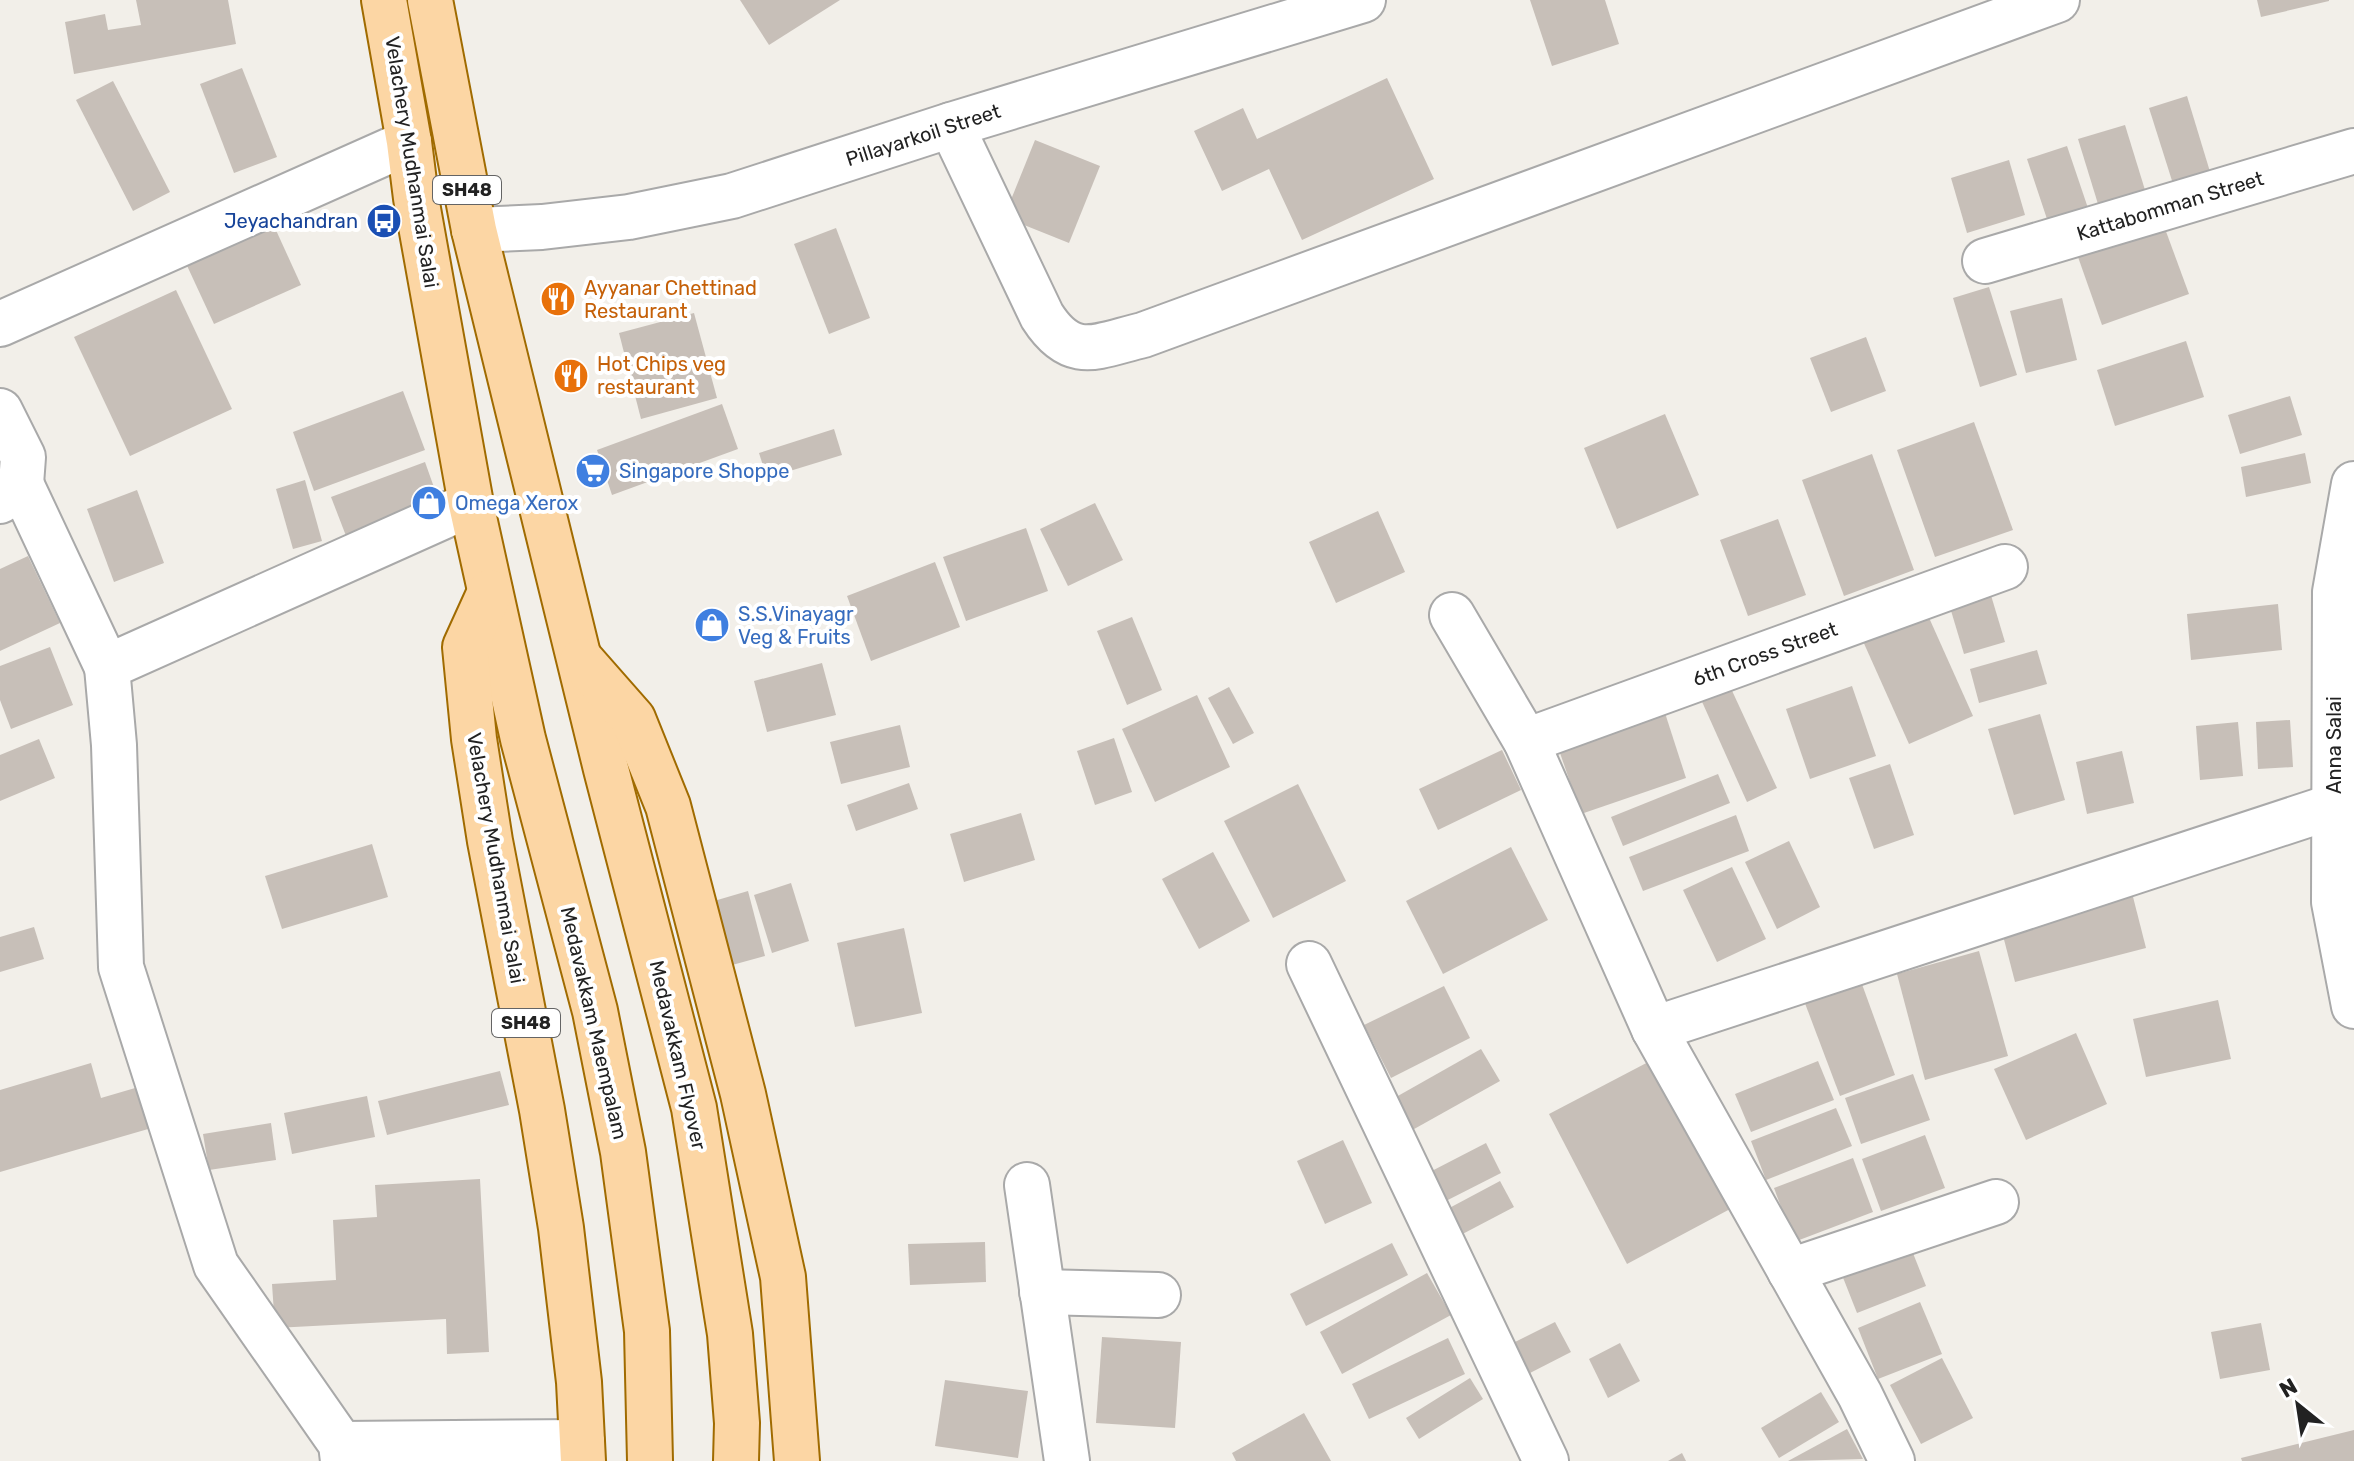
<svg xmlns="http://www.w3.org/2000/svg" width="2354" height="1461" font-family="Rubik,sans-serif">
<rect width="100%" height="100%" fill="#f2efe9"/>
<g fill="#c7bfb8">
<path d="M136,0H228L236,44L74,74L65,22L105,14L108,30L141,25Z"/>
<path d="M740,0H840L769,45Z"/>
<path d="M1530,0H1605L1619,44L1552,66Z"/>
<path d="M2257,0H2329V1L2261,17Z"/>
<path d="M242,68L277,157L234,173L200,84Z"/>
<path d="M1387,78L1434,179L1302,240L1269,169L1222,191L1194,131L1243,108L1257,139Z"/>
<path d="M113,81L170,192L133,211L76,100Z"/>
<path d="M2187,96L2211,175L2174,187L2149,108Z"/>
<path d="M2125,125L2149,203L2102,217L2078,139Z"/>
<path d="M1035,140L1100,166L1069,243L1004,217Z"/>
<path d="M2067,146L2090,214L2050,228L2027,159Z"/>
<path d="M2009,160L2025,215L1967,233L1951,178Z"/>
<path d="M270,217L301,285L214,324L183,257Z"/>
<path d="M2164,226L2189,294L2102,325L2078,257Z"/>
<path d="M836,228L870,318L829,334L794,244Z"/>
<path d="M1989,287L2017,375L1980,387L1953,298Z"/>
<path d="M176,290L232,409L130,456L74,337Z"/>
<path d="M2062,298L2077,360L2026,373L2010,311Z"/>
<path d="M694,313L717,398L641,419L619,333Z"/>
<path d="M1866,337L1886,391L1831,412L1810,358Z"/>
<path d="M2186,341L2204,397L2115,426L2097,370Z"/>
<path d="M403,391L425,450L314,491L293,432Z"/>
<path d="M2290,396L2302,435L2240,454L2228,415Z"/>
<path d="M722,404L738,449L612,495L597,450Z"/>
<path d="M1665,414L1699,495L1617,529L1584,448Z"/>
<path d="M1974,422L2013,530L1935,557L1897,450Z"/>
<path d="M834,429L842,455L767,478L759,453Z"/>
<path d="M2305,453L2311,483L2246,497L2241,467Z"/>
<path d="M1872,454L1914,570L1844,596L1802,480Z"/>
<path d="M425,462L441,507L348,541L331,497Z"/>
<path d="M305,480L322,541L293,549L276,489Z"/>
<path d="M137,490L164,563L114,582L87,509Z"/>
<path d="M1095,503L1123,560L1068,586L1040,529Z"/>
<path d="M1378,511L1405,572L1336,603L1309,542Z"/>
<path d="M1778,519L1806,595L1748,616L1720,540Z"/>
<path d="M1026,528L1048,591L966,621L943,557Z"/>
<path d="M28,556L60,623L0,651V569Z"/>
<path d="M935,562L960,627L871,661L847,596Z"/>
<path d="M1990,592L2005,642L1964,654L1949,604Z"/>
<path d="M2278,604L2282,650L2191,660L2187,614Z"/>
<path d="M1926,611L1973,716L1909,744L1862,639Z"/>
<path d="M1132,617L1162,690L1127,705L1097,631Z"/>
<path d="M50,647L73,705L11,729L0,700V666Z"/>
<path d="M2037,650L2047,684L1979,703L1970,669Z"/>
<path d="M822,663L836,715L767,732L754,681Z"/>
<path d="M1728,682L1777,788L1747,802L1699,695Z"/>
<path d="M1852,686L1876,756L1810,779L1786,709Z"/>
<path d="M1229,687L1254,733L1233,744L1208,698Z"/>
<path d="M1197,695L1230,767L1155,802L1122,729Z"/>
<path d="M1665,713L1686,778L1581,814L1559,750Z"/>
<path d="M2040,714L2065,800L2014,815L1988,729Z"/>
<path d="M2290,720L2293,767L2258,769L2256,722Z"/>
<path d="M2238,722L2243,776L2200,780L2196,726Z"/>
<path d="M900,725L910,767L841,784L830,742Z"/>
<path d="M1114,738L1132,792L1095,805L1077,751Z"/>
<path d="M39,739L55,778L0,801V755Z"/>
<path d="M1502,750L1521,790L1438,830L1419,789Z"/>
<path d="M2122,751L2134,803L2087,814L2076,762Z"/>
<path d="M1890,764L1914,835L1874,849L1849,778Z"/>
<path d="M1718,774L1730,803L1623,846L1611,817Z"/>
<path d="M909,783L918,809L856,831L847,805Z"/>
<path d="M1298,784L1346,881L1273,918L1224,821Z"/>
<path d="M1021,813L1035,860L964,882L950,834Z"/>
<path d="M1736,815L1749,851L1643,891L1629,857Z"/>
<path d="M1789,841L1820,907L1777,929L1745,862Z"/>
<path d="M372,844L388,897L282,929L265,876Z"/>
<path d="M1511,847L1548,920L1443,974L1406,901Z"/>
<path d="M1213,852L1250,921L1199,949L1162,879Z"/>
<path d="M1732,867L1766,939L1717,962L1683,890Z"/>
<path d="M791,883L809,941L772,953L754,895Z"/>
<path d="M2131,889L2146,948L2015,982L2000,924Z"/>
<path d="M748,891L765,956L714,970L697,906Z"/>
<path d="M34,927L44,959L0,972V937Z"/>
<path d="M904,928L922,1013L855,1027L837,943Z"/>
<path d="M1979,951L2008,1056L1925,1080L1897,974Z"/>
<path d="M1859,976L1895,1075L1840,1096L1803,998Z"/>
<path d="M1444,986L1470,1038L1391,1078L1364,1025Z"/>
<path d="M2218,1000L2231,1059L2146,1077L2133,1019Z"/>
<path d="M2076,1033L2107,1104L2026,1140L1994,1069Z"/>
<path d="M1481,1049L1500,1081L1407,1133L1389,1101Z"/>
<path d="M1654,1059L1732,1208L1627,1264L1549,1114Z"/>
<path d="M1818,1061L1834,1100L1751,1132L1735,1094Z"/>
<path d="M91,1063L101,1098L142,1086L155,1127L0,1172V1090Z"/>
<path d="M500,1071L509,1105L387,1135L378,1101Z"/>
<path d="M1913,1074L1930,1120L1861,1144L1845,1098Z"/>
<path d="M367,1096L375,1137L292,1154L284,1113Z"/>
<path d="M1836,1108L1852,1146L1766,1180L1751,1141Z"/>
<path d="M271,1123L276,1160L209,1170L203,1134Z"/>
<path d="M1925,1135L1945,1188L1881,1211L1862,1159Z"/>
<path d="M1343,1140L1372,1203L1325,1224L1297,1161Z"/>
<path d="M1486,1143L1501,1173L1440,1204L1424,1175Z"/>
<path d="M1853,1158L1873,1212L1794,1242L1774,1188Z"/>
<path d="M480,1179L489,1352L447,1354L446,1319L275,1328L272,1284L336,1280L333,1220L377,1217L375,1185Z"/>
<path d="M1500,1181L1514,1207L1453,1239L1440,1213Z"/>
<path d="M985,1242L986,1282L910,1285L908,1244Z"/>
<path d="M1392,1243L1408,1275L1306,1326L1290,1294Z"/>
<path d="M1909,1243L1926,1286L1857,1313L1840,1270Z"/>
<path d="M1427,1273L1451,1315L1342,1374L1320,1332Z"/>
<path d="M1920,1302L1942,1354L1878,1379L1858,1328Z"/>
<path d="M1555,1322L1571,1352L1530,1373L1515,1342Z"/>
<path d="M2261,1323L2270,1370L2220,1379L2211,1332Z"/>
<path d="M1102,1337L1181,1342L1175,1428L1096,1423Z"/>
<path d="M1448,1338L1465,1374L1369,1419L1352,1384Z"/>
<path d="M1620,1343L1640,1381L1608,1398L1589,1359Z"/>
<path d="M1942,1358L1973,1418L1921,1444L1890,1385Z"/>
<path d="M1470,1378L1483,1399L1419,1439L1406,1418Z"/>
<path d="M945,1380L1028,1391L1018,1458L935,1446Z"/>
<path d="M1821,1392L1839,1422L1779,1458L1761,1428Z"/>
<path d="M1304,1413L1331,1461H1236L1232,1453Z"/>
<path d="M1847,1429L1863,1459L1788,1461Z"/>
<path d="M2354,1430V1461H2242L2241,1458Z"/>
<path d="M1682,1453L1686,1461H1668Z"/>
</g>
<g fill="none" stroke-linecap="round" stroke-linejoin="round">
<defs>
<g id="minor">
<path d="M951,125L1042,316C1072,363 1097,346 1143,335L2057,0"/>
<path d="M474,230L542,227L629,217L732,196L951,125L1363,0"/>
<path d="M1985,261L2354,151"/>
<path d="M0,324L409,142"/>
<path d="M0,411L23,457L21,484L0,501"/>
<path d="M21,484L107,667"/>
<path d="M2354,484L2335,592L2334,902L2354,1006"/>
<path d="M1452,615L1526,741L1654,1029L1860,1395L1892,1461"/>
<path d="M1526,741L2005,567"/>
<path d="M1309,964L1546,1461"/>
<path d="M1654,1029L2334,806"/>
<path d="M1027,1185L1067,1461"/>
<path d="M1790,1271L1996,1202"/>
<path d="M1042,1292L1158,1295"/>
<path d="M341,1444L582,1442"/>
<path d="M343,1461L341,1444L216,1265L121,967L114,745L107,667L471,504"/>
</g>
<g id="major">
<path d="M384,0L409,142L416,198L471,504L523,739L595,1011L623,1152L647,1331L650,1461"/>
<path d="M430,0L474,230L606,769L694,1108L730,1334L737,1423L736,1461"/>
<path d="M490,592L465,647L474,739L490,841L542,1110L561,1228L579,1382L583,1461"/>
<path d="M582,661L633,719L668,806L743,1094L783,1277L797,1461"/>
</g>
</defs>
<use href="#minor" stroke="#a9a9a9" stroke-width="48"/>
<use href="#major" stroke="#a06b00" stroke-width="48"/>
<use href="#minor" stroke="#fff" stroke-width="44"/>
<use href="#major" stroke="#fcd6a4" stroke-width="44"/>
</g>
<defs>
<symbol id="bus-disc" viewBox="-11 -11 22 22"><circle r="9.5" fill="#1a4fb4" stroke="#fff"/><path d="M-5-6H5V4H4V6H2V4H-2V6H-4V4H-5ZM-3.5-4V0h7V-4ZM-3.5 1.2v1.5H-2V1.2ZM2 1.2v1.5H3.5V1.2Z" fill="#fff"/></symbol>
<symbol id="restaurant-disc" viewBox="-11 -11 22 22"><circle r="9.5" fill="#e8710a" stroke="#fff"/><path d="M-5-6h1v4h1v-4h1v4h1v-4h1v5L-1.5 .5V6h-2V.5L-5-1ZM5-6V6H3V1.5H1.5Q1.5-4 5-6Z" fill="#fff"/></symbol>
<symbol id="supermarket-disc" viewBox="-11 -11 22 22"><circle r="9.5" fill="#3f7fe0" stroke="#fff"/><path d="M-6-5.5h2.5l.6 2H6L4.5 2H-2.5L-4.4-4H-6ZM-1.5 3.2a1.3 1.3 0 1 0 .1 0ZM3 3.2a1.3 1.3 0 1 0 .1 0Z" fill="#fff"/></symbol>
<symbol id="shop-disc" viewBox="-11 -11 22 22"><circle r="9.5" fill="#3f7fe0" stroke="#fff"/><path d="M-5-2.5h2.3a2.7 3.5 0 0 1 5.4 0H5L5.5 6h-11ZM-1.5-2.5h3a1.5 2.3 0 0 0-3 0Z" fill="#fff"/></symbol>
</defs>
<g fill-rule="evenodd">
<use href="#bus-disc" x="364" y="201" width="40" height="40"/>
<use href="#restaurant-disc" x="538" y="279" width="40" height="40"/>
<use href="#restaurant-disc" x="551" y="356" width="40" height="40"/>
<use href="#supermarket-disc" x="573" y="451" width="40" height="40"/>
<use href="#shop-disc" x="409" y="483" width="40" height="40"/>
<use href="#shop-disc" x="692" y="605" width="40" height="40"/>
</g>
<g text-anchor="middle" stroke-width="8" stroke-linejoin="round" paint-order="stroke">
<g fill="#fff" stroke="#646464" stroke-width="2">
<rect x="433" y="176" width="68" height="28" rx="6"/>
<rect x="492" y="1009" width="68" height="28" rx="6"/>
</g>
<g font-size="18" font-weight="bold" fill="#222">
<text x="467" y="196">SH48</text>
<text x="526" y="1029">SH48</text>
</g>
<g font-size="20" fill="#222" stroke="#fff">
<text transform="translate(923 135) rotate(-18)" y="7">Pillayarkoil Street</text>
<text transform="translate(412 162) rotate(81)" y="7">Velachery Mudhanmai Salai</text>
<text transform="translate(2170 206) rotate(-17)" y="7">Kattabomman Street</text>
<text transform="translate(1765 654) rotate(-20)" y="7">6th Cross Street</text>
<text transform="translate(2334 745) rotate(-90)" y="7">Anna Salai</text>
<text transform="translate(496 858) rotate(80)" y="7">Velachery Mudhanmai Salai</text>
<text transform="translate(594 1023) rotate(77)" y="7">Medavakkam Maempalam</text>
<text transform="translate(678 1055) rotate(77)" y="7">Medavakkam Flyover</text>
</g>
<g font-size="20" fill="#164399" stroke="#fff" text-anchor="end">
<text x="358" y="228">Jeyachandran</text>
</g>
<g font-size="20" fill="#c56008" stroke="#fff" text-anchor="start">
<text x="584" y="295">Ayyanar Chettinad<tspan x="584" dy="23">Restaurant</tspan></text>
<text x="597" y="371">Hot Chips veg<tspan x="597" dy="23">restaurant</tspan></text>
</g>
<g font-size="20" fill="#366cbe" stroke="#fff" text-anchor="start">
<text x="619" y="478">Singapore Shoppe</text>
<text x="455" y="510">Omega Xerox</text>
<text x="738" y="621">S.S.Vinayagr<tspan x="738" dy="23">Veg &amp; Fruits</tspan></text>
</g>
</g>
<g transform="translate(2298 1405) rotate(330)" stroke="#ffffff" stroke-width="6" paint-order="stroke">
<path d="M0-6L14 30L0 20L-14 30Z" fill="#222222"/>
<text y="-12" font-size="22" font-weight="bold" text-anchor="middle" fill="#222222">N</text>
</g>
</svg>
